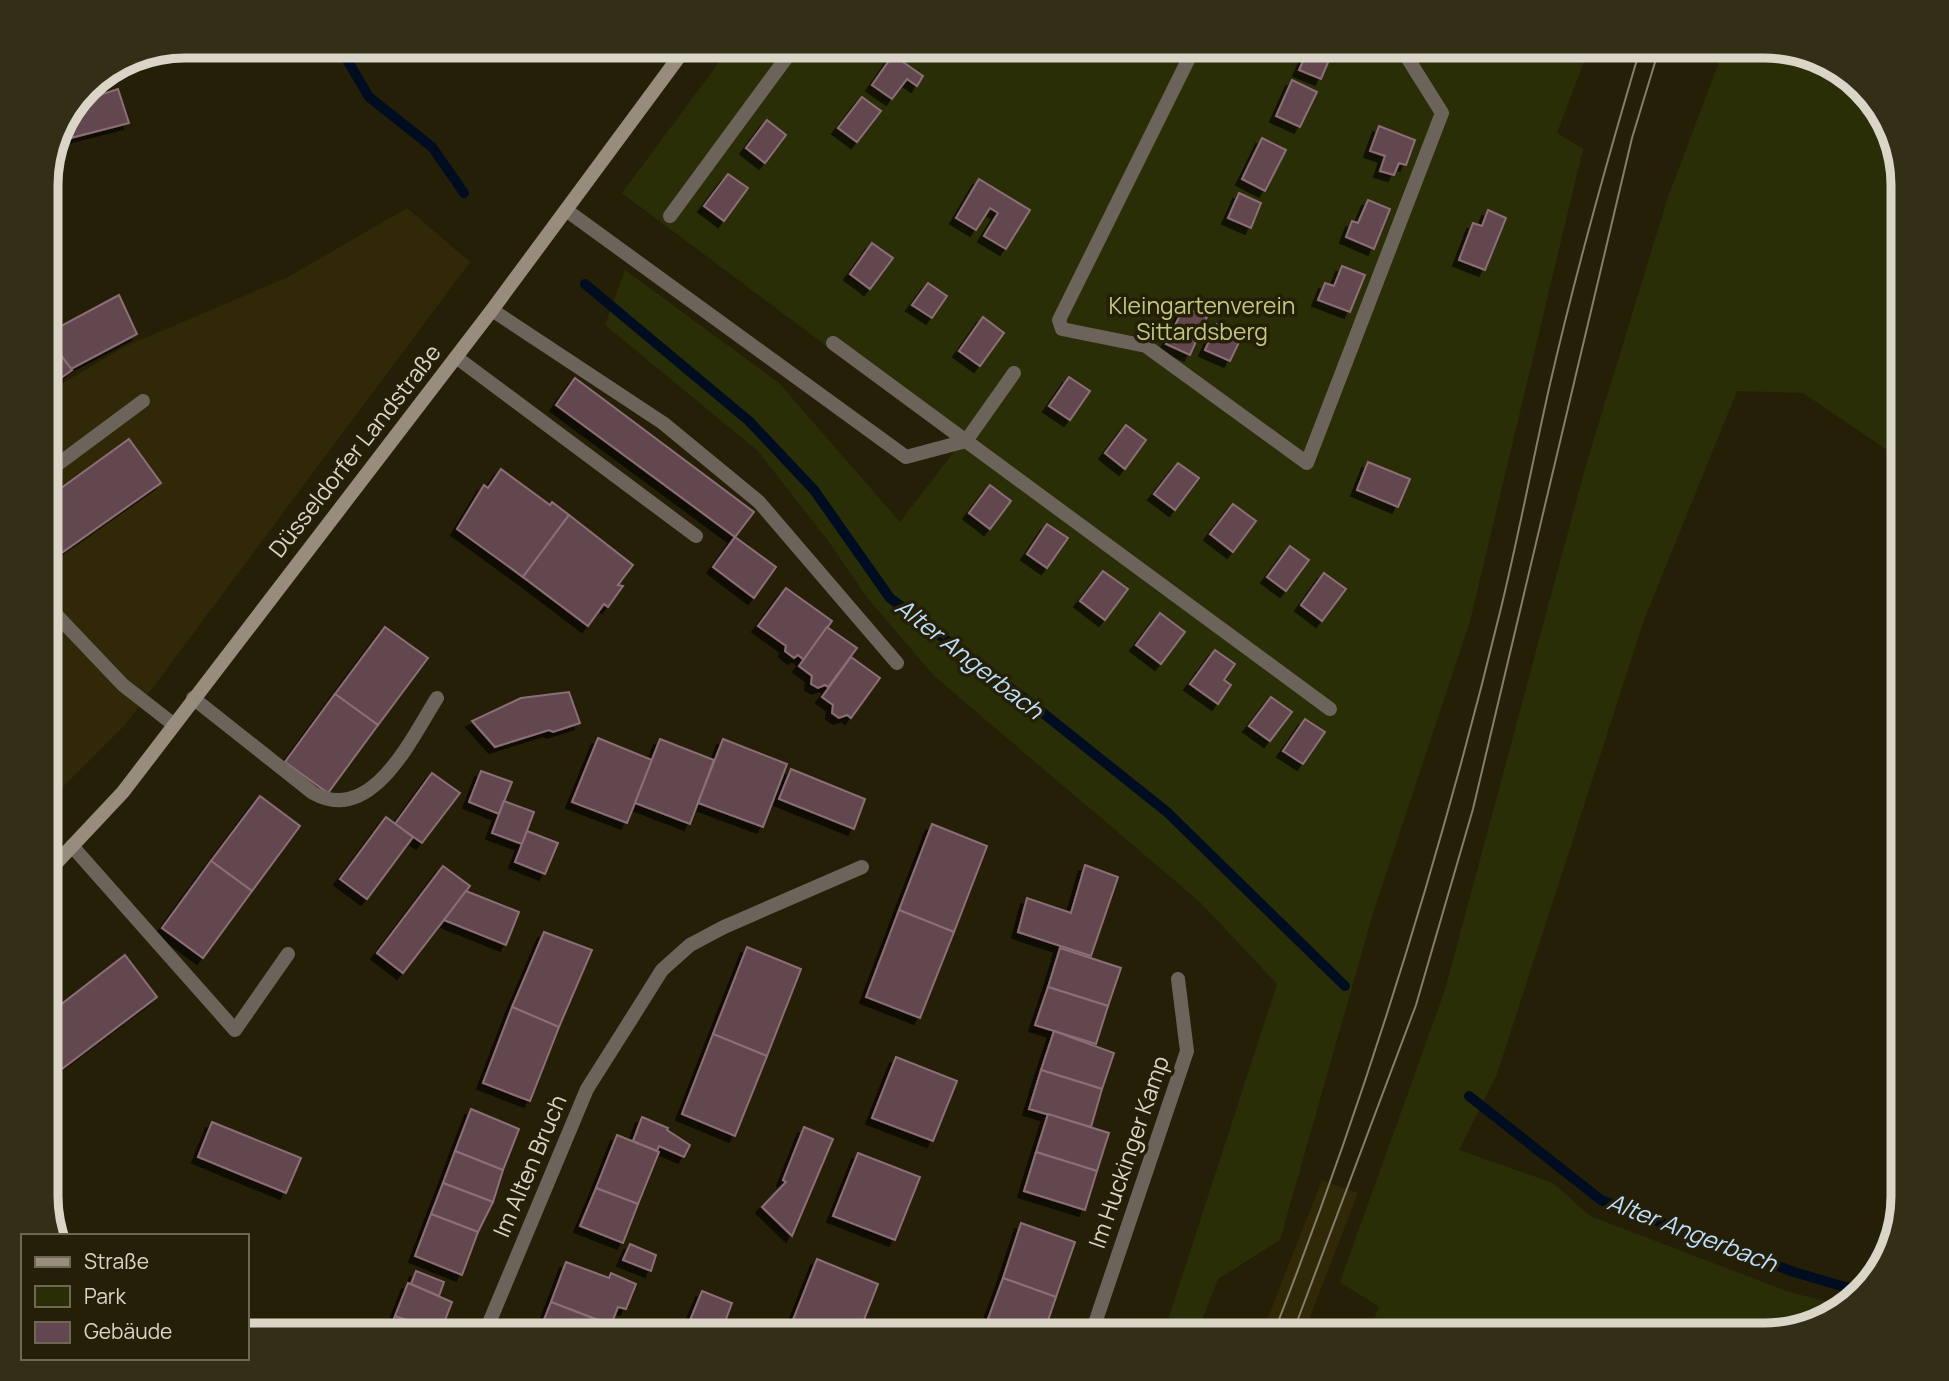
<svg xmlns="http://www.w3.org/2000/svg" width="1949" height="1381" font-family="Manrope,sans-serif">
<defs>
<filter id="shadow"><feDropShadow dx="-6" dy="6" stdDeviation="0" flood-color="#0009"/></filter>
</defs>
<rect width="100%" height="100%" fill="#251f07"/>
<g fill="#302807">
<path d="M407,208L470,262L125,725L46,804V393L124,347L288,277Z"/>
<path d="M1322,1180L1358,1193L1303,1335H1261Z"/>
</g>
<g fill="#2a2e07">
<path d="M731,46H1590L1557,133L1583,149L1470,621L1374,910L1280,1240L1218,1279L1196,1335H1163L1277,984L1200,902L934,676L866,596L829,542L758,451L605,325L625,270L779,383L900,522L959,445L622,193Z"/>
<path d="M1725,46H1765L1849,74L1889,123L1903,184V456H1896L1803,393L1737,391L1644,620L1497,1074L1459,1150L1553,1183L1590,1216L1789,1292L1844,1306L1826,1321L1765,1335H1368L1379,1307L1340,1282L1445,990L1586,465L1667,200Z"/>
</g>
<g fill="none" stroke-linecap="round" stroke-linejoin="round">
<g stroke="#000d20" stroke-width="10">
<path d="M339,46L369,97L432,147L464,193"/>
<path d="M585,284L749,421L814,490L890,598L1033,705L1167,812L1345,986"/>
<path d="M1469,1096L1601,1200L1794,1272L1862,1292"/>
</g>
</g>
<g fill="#634750" stroke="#8b6e77" stroke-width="2" filter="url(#shadow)">
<path d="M1019,46H1039L1031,55Z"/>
<path d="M1310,46H1335L1321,79L1299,70Z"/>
<path d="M893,55L923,76L917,86L907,79L892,99L872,85Z"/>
<path d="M1292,80L1317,92L1300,127L1276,116Z"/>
<path d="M92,81L95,92L100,95L118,89L129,123L55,142L60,123Z"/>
<path d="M862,97L881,111L857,142L838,128Z"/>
<path d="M767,120L786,135L765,163L746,148Z"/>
<path d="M1379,126L1415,140L1406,165L1399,163L1394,175L1380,171L1385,156L1370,151Z"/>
<path d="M1262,138L1286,150L1265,191L1242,179Z"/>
<path d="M728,174L748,188L724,221L704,206Z"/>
<path d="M979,179L1030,210L1006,249L984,236L998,213L990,208L976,230L956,218Z"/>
<path d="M1239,193L1261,203L1251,228L1228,218Z"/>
<path d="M1368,200L1390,209L1374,249L1346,237L1352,221L1358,223Z"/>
<path d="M1488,210L1506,218L1485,270L1459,260L1473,223L1482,226Z"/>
<path d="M872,243L893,258L870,289L850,274Z"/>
<path d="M1342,266L1365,275L1350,312L1318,300L1325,283L1334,286Z"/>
<path d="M928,283L947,296L932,318L912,305Z"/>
<path d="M119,295L137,334L71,369L46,334Z"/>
<path d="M1184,307L1207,317L1190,355L1166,344Z"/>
<path d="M983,317L1004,333L980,366L959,351Z"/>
<path d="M1217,324L1242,336L1230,361L1205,350Z"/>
<path d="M46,336L72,370L47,388L46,387Z"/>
<path d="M1069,377L1090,391L1070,420L1049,406Z"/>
<path d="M575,378L754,512L735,537L556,405Z"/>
<path d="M1126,425L1146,440L1125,469L1105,453Z"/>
<path d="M129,439L161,483L60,554L46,534V499Z"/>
<path d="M1368,462L1410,479L1398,507L1357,490Z"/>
<path d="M1178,463L1199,478L1175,510L1154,494Z"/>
<path d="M501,469L550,505L552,502L569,515L523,577L457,529L484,485L488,488Z"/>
<path d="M990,485L1011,501L990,529L969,513Z"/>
<path d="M1233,504L1256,521L1233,552L1210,534Z"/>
<path d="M569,515L633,565L618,585L623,586L608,607L604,604L588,626L523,577Z"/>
<path d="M1047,524L1068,538L1047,568L1027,554Z"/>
<path d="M735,537L776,567L754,598L713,567Z"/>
<path d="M1290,546L1309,560L1286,591L1267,577Z"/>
<path d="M1103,571L1128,589L1105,620L1080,601Z"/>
<path d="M1324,573L1346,589L1322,621L1301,605Z"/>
<path d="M786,588L832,621L804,660L798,655L794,658L785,651L786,646L758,626Z"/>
<path d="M1160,613L1185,632L1161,664L1136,645Z"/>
<path d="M385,627L428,658L378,725L335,694Z"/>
<path d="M827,627L857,648L828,687L825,685L818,688L811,684L812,676L799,666Z"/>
<path d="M1215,650L1235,664L1224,680L1231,685L1218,704L1190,684Z"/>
<path d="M851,657L880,678L851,718L847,715L839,718L832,713L833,705L822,697Z"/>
<path d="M569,692L580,723L553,732L549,730L495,747L472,721L521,698Z"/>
<path d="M335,694L378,725L328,793L285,762Z"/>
<path d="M1271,697L1292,712L1270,741L1249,726Z"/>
<path d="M1305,719L1325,732L1303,764L1283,751Z"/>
<path d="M598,738L652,760L627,823L572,802Z"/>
<path d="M660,739L714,760L690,824L635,803Z"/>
<path d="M723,739L787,764L763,827L698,803Z"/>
<path d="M791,769L865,799L854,829L779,799Z"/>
<path d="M481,771L512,782L499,814L469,802Z"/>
<path d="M432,773L460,793L422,843L395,824Z"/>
<path d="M260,796L300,826L252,891L211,861Z"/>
<path d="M504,801L534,812L522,844L492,833Z"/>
<path d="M386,817L413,837L367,899L340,879Z"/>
<path d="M932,824L987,846L954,932L899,910Z"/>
<path d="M527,831L558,843L545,874L515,862Z"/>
<path d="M211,861L252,891L203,958L162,928Z"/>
<path d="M1085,865L1118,877L1091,956L1018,932L1027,898L1071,913Z"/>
<path d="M443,866L470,886L403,973L377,953Z"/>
<path d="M466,891L519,912L506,945L444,920Z"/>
<path d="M899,910L954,932L920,1018L866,997Z"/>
<path d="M544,932L592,950L559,1027L512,1007Z"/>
<path d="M747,947L801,969L767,1056L713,1034Z"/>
<path d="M1060,948L1121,968L1108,1006L1048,987Z"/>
<path d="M125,955L157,997L46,1081V1016Z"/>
<path d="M1048,987L1108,1006L1096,1044L1035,1025Z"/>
<path d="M512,1007L559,1027L530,1101L483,1083Z"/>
<path d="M1054,1031L1114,1053L1102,1089L1041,1070Z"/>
<path d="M713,1034L767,1056L735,1136L682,1114Z"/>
<path d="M896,1057L957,1081L933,1141L872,1118Z"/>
<path d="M1041,1070L1102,1089L1091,1127L1029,1109Z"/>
<path d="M471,1109L519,1129L503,1170L455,1151Z"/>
<path d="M1048,1114L1109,1133L1097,1171L1036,1152Z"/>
<path d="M642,1117L668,1128L667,1130L690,1145L684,1157L659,1146L657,1151L633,1141Z"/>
<path d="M212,1122L301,1158L286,1193L198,1157Z"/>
<path d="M804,1127L833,1139L792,1236L762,1207L786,1182L783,1180Z"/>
<path d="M617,1135L659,1152L638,1204L596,1188Z"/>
<path d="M455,1151L503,1170L493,1202L443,1183Z"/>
<path d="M1036,1152L1097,1171L1085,1210L1024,1191Z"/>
<path d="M858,1153L920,1177L895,1240L833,1216Z"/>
<path d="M443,1183L493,1202L478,1232L431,1214Z"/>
<path d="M596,1188L638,1204L623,1243L580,1226Z"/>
<path d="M431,1214L478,1232L462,1275L415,1256Z"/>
<path d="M1021,1223L1075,1242L1056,1297L1003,1278Z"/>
<path d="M630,1244L656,1255L651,1271L623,1260Z"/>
<path d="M817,1259L878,1284L858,1335H832L793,1320Z"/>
<path d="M566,1262L609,1278L611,1273L636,1284L626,1309L618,1307L611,1325L551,1302Z"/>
<path d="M416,1271L444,1282L439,1296L411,1284Z"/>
<path d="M1003,1278L1056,1297L1043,1335H1012L985,1327Z"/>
<path d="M408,1283L452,1302L440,1333L395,1316Z"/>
<path d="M702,1291L732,1303L720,1335H684Z"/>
<path d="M551,1302L611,1325L606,1335H538Z"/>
<path d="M395,1316L440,1333L439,1335H388Z"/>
<path d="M324,1323L356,1335H319Z"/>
<path d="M264,1325L282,1330L281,1335H262Z"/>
<path d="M985,1327L1012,1335H982Z"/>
</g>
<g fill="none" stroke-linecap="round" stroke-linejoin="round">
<g stroke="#6c645b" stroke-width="14">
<path d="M1195,46L1059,320L1062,329L1146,346L1307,463L1442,113L1400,46"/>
<path d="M566,210L906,457L966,441L1014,373"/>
<path d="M670,216L795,46"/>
<path d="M492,310L663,423L759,502L897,663"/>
<path d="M833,343L1330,709"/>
<path d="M456,357L696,536"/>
<path d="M46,473L143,401"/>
<path d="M193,698L313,793C372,826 412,737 437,698"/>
<path d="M72,846L235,1030L288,954"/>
<path d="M630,1021L662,970L690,945L724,927L862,867"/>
</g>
<g stroke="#6c645b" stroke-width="14">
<path d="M46,604L123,685L173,724"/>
<path d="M484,1335L587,1089L630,1021"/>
<path d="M1091,1335L1187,1051L1178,979"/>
</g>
<path stroke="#988c7c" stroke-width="14" d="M46,874L123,792L492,310L687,46"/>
<g stroke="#837e6c" stroke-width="2">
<path d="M1273,1335C1365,1099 1441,855 1501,608C1519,534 1533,459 1550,384C1576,271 1608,157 1641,46"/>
<path d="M1292,1335L1416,1005L1473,809L1632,138L1660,46"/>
</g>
</g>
<g text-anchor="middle" stroke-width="7" stroke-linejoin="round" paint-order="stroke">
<g font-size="23" fill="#c0c982" stroke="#251f07">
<text x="1202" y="314">Kleingartenverein<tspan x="1202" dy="26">Sittardsberg</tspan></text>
</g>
<g font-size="23" fill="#d9d5c7" stroke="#251f07">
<text transform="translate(355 451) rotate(-52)" y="8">Düsseldorfer Landstraße</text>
<text transform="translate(1129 1152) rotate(-71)" y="8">Im Huckinger Kamp</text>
<text transform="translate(530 1166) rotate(-67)" y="8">Im Alten Bruch</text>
</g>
<g font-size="24" font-style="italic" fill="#bddffe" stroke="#251f07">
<text transform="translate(969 659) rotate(38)" y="8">Alter Angerbach</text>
<text transform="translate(1692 1233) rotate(21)" y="8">Alter Angerbach</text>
</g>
</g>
<path d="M0 0H1949V1381H0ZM185 58H1764A127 127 0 0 1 1891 185V1196A127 127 0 0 1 1764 1323H185A127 127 0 0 1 58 1196V185A127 127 0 0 1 185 58Z" fill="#332e16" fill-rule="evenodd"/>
<path fill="none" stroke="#d9d5c7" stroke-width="9" d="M185 58H1764A127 127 0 0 1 1891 185V1196A127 127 0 0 1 1764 1323H185A127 127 0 0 1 58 1196V185A127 127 0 0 1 185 58Z"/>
<rect x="21" y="1234" width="228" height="126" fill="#251f07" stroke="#6d6854" stroke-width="2"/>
<rect x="35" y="1257" width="35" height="10" fill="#988c7c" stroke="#6d6854" stroke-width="2"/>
<text x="84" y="1269" font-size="21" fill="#d9d5c7">Straße</text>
<rect x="35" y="1286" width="35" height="21" fill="#2a2e07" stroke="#6d6854" stroke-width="2"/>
<text x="84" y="1304" font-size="21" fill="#d9d5c7">Park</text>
<rect x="35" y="1322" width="35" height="21" fill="#634750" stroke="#6d6854" stroke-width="2"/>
<text x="84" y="1339" font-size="21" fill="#d9d5c7">Gebäude</text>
</svg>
